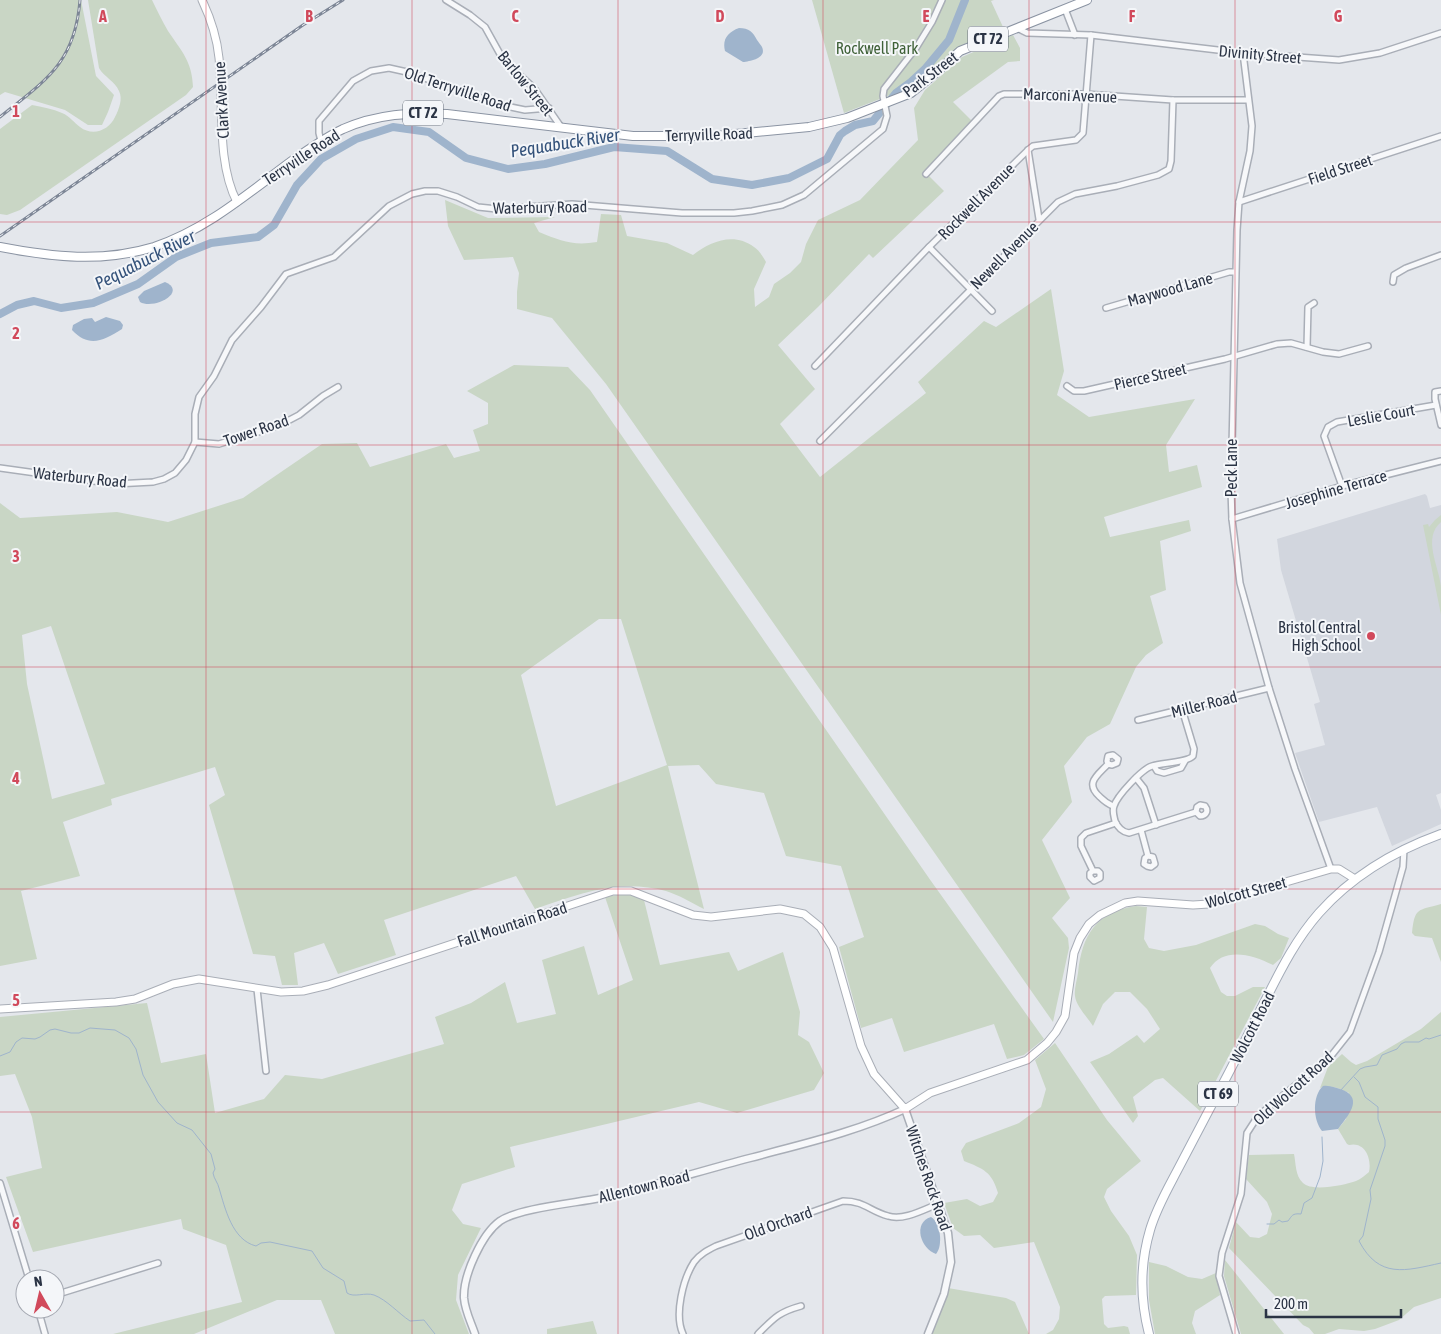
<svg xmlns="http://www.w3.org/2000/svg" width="1441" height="1334" font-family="'Asap Condensed',sans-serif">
<rect width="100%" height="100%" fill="#e4e7ec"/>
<path fill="#d2d6de" d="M1425,494L1427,496L1430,508L1441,505V793L1436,795L1441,810V824L1392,846L1377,807L1319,822L1295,753L1325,745L1314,704L1320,702L1281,570L1277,539Z"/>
<g fill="#c9d6c5" fill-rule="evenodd">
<path d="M0,0H81L96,76L114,95L108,112L102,125H88L65,110L5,92L0,95Z"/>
<path d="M88,0H152C157,10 162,21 168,31C182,52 192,61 193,87L186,95L20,210L7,215L0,214V129L32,105C42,107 53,109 62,113C70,116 74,123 80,127C93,137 109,130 115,117C119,109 123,99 119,91C115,81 104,77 99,68Z"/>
<path d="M812,0H994L991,1L1003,27L978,36L955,50L918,81L903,90L844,113Z"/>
<path d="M1013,35L1020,48V61L1008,62L953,102L976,125L928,175L944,191L873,258L869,254L818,307L778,345L815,389L780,424L820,477L926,393L918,382L984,321L996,327L1051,289L1064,371L1057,395L1089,417L1195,399L1166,445L1169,472L1197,465L1202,487L1104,517L1110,537L1189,520L1191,531L1160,541L1166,590L1150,596L1163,643L1146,655L1136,667L1110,724L1087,737L1064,766L1072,802L1042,840L1070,898L1052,918L1068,938L1069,948L1053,1022L606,384L552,318L517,309V292L519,273L513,257L464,260L448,226L445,200L488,218L555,217L534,223L539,232C561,241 573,246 597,242L601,214L621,215L627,236L667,243L693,255C711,241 734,232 754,247C759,250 763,257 766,262L754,289L755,307L769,297L774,284L790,273L801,262L806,244L818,220L860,200L918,140L914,108L925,90L962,57Z"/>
<path d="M514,365L568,367L590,390L931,881L1044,1039L1024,1055L1007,1059L994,1024L904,1052L892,1018L861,1028L839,947L864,937L841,866L786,856L764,793L716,784L699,765L668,766L704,909C692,903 679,895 666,891C618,878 579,894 535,909L516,876L384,920L396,955L338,974L324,943L294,953L298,985H282L275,956L253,954L209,805L225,795L215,767L111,799L112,805L63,822L80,876L21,891L37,959L0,966V503L20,518L117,512L168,522L243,498L322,444L357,443L370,467L446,444L454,458L480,451L473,430L488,424V403L467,391ZM599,619H621L667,765L556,806L521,675ZM51,626L105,784L52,799L27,684L22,635Z"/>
<path d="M1441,515V522C1422,538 1439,566 1441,587C1441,596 1441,606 1441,615L1423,525L1428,524L1429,527L1435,520Z"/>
<path d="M629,893L644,900L660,965L729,952L738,971L783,952L800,1012L798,1035L809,1042L824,1073L814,1090L737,1113L699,1102L510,1147L515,1167L462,1184L452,1210L463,1224L481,1228L458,1275L456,1300L469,1334H335L321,1300H277L194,1334H113L242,1302L226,1245L183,1229L181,1219L33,1252L6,1177L42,1168L32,1117L15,1074L0,1076V1017L147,1003L161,1063L206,1054L215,1113L264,1099L285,1075L322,1079L444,1044L435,1017L471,1003L505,982L517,1023L556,1014L542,960L584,946L598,995L633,980L605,897Z"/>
<path d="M1441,904V962L1432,938L1415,936L1412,933C1415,907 1417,911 1441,904Z"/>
<path d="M1136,906L1147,907L1144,939L1149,948L1164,951L1196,945L1255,924L1265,926L1278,934L1289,938L1281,958L1273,965C1254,955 1224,946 1210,968L1221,992L1227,996H1235L1253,987H1265L1200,1111L1163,1078L1155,1080L1133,1097L1138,1116L1133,1123L1090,1062L1109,1054L1137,1035L1144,1043L1160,1029L1147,1009L1130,992H1115L1103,1004L1093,1026C1088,1018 1076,1006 1075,996C1074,989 1077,980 1078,973C1082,935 1096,912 1136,906Z"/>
<path d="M1441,1012V1298L1414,1307L1399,1320L1375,1329L1364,1331L1339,1329L1325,1334H1314L1309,1328L1303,1325L1229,1248L1236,1222L1250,1237L1259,1238L1267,1234L1272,1214L1267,1202L1246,1179L1249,1155L1294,1154C1296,1163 1295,1176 1303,1183C1312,1192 1345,1185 1356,1181C1361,1179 1365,1175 1369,1172C1372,1159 1365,1141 1349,1145L1347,1144L1338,1129L1346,1119L1349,1093C1340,1089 1330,1084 1320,1088L1328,1067L1342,1054L1351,1062L1356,1065L1367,1061L1421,1029Z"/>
<path d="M1055,1043L1107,1120L1141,1161L1107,1189L1104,1197L1111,1211L1129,1236L1137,1255L1136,1295L1105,1296L1102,1299L1104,1324L1108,1328L1124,1326L1128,1327L1130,1334H1046L1053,1330L1059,1319L1060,1307L1034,1242L994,1248L980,1235L964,1236L953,1228L944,1203L967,1199L980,1206L993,1202L998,1193C992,1172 984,1169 964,1161L961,1151L966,1143L1019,1123L1041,1107L1046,1089L1035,1060Z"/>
<path d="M1225,1260L1284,1334H1241L1224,1276Z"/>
<path d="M1149,1262L1166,1266L1188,1277L1202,1279L1216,1273L1220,1295L1195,1311L1192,1323L1196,1334H1155L1149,1300Z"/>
<path d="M948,1288L1006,1298L1015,1302L1029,1334H932Z"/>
<path d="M593,1321L597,1334H547V1329Z"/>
</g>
<g fill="#9fb4cc">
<path d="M739,28C749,28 753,32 757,40C759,43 761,45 762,47C767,58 751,61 743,62L725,51C722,39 728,32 739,28Z"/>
<path d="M165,282C188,292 154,310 140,302L138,297L144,291Z"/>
<path d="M106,317L120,321L123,325L122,329C103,341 89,348 72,330L73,325L84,319L92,318L95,322Z"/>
<path d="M1323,1086C1330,1085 1336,1088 1343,1090C1364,1099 1347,1117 1338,1129L1322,1131C1313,1120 1312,1096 1323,1086Z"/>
<path d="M931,1217C941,1223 943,1246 936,1254C921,1249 912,1223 931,1217Z"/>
</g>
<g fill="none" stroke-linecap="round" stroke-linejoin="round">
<g stroke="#9fb4cc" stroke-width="1">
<path d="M0,1056L10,1052L16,1042L22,1038L35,1039L40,1037L50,1030L55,1029L71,1033H79L90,1028L115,1030L129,1038L136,1049L143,1075L158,1102L177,1123L192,1130L211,1154L215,1169L213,1173C214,1179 218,1183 219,1188C225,1208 232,1240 256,1246L261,1243L270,1242L312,1251L323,1268L344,1281L347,1293C354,1298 365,1292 374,1295C387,1300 398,1313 410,1321L424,1320L435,1334"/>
<path d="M1354,1077L1359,1082L1365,1097L1378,1107V1119L1385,1140V1146L1370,1190L1371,1199L1363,1236L1359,1241C1379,1279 1405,1271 1441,1263"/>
<path d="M1340,1091L1360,1069L1365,1067L1377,1065L1382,1055L1397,1049L1401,1044L1405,1042H1419L1426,1038L1429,1039L1441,1035"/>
<path d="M1267,1224H1274L1279,1220L1282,1222L1288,1221C1292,1216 1292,1213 1301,1214L1304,1203L1312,1198L1320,1177L1323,1161L1322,1137"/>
</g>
<path stroke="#9fb4cc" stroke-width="8" d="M0,314L17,305L34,301L61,308L93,303L138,284L176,257L211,243L258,237L274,225L297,185L321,159L356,139L393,127L429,132L466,158L508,169L545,164L614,147L667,151L712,179L752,185L789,178L827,159L840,135L845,131L855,125L873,121L896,93L911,82L925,69L949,40L965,0"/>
<defs>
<g id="minor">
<path d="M446,0L470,15L485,27L500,54L514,70L534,88L561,127"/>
<path d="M1065,9L1075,35"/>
<path d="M1017,28L1027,33L1091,35L1243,53L1339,60L1380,53L1441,33"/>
<path d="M1243,53L1252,126L1250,151L1239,202L1237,230L1231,490L1232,519L1240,583L1269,688L1295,769L1331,869"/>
<path d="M321,141L319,133V121L353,81L371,71L389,68L407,72L501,105L525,110L549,108"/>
<path d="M1028,150L1039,219"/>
<path d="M926,174L999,96L1004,94H1085L1173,100H1248"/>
<path d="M1239,202L1441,136"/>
<path d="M929,247L992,311"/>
<path d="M1393,282L1394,275L1406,268L1441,255"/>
<path d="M1106,308L1229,272H1235"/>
<path d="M1307,347L1308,307L1314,303"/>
<path d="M815,366L929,247L1028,150L1033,146L1076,140L1083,133L1091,35"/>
<path d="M1067,386L1074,391H1084L1225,359L1277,344L1291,343L1323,352L1339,354L1368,346"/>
<path d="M1441,391L1435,392V399L1441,425"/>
<path d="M820,441L1058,202L1075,194L1117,186L1158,175L1169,169L1171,161L1173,100"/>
<path d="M195,442L219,444L278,426L299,415L323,396L338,387"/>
<path d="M0,468L115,484L153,482L164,479L175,473L186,460L195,442V414L199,397L214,376L232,340L261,307L286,274L334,257L389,206L412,194L425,191H438L457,197L478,207L497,209L572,204L682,213H734L752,211L782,205L804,195L883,129L887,116L883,96L884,89L916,48L932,22L942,0"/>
<path d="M1342,486L1324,436L1328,427L1337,422L1436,405"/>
<path d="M1232,519L1342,486L1441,461"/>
<path d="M1182,709L1194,749L1193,756C1188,762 1162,763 1152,766C1142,769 1117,796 1114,806C1112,811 1114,816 1115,821C1118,828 1122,832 1129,833L1196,812L1200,816C1206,816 1209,811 1205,806L1200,805L1197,807L1196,812"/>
<path d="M1138,720L1269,688"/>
<path d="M1108,764L1107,761L1108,756L1113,755L1118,759L1117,763L1112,765L1108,764C1098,775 1084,783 1100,797C1104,801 1108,804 1113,806"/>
<path d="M1154,766L1157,771L1164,773L1181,768L1185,761"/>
<path d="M1136,778L1144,788L1156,825"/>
<path d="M1141,830L1148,856L1145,858L1144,864L1147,866L1151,867L1155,864L1153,857L1148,856"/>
<path d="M1093,871H1098L1100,873V878L1094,881L1090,877V873L1093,871L1081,846V838L1086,833L1116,823"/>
<path d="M257,989L266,1071"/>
<path d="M0,1183L29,1279"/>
<path d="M55,1295L158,1263"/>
<path d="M38,1309L45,1334"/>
<path d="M683,1334C674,1315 683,1279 694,1262C700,1254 708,1250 716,1246L843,1201C865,1201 869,1211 888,1216C903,1221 923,1210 938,1204"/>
<path d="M758,1334C774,1318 779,1312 801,1306"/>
<path d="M1236,1334L1219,1276L1222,1253L1241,1194L1247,1133L1258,1116L1331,1056L1350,1032L1379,952L1403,867L1404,849"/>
</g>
<path id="tertiary" d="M475,1334C471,1322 465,1311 464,1298C463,1275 482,1234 500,1221C519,1208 576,1203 600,1198C650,1187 700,1171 750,1158C802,1144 856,1132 905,1109L948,1233L951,1262L944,1294L928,1334"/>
<g id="secondary">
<path d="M202,0C211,19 217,38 219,58C224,102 216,162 237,202"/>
<path d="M0,1009L116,1002L135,999L173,984L199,979L281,992L303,991L328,985L613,891H631L693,915L711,917L780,909L804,914L820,927L833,948L861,1046L874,1074L905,1109L930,1093L1027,1060L1047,1043L1056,1032L1065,1016L1074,953L1080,938L1089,924L1100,915L1125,903L1138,901L1193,905L1209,904L1331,869H1339L1355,879"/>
</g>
<path id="primary" d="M1149,1334C1140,1299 1140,1264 1150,1230C1156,1209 1167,1190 1177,1171C1191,1144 1205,1118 1219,1091C1236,1060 1251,1028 1267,997C1282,967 1297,938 1319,913C1352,876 1394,851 1441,834"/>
<path id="trunk" d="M0,247C53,257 101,263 154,247C205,230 246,195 289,163C306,151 324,138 343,129C377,114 411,112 447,114L633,136H715L809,127L847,118L911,93L937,72L960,51L1087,0"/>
</defs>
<use href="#minor" stroke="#a9aeb7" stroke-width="8"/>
<use href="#tertiary" stroke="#a9aeb7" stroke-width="9"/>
<use href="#secondary" stroke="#a9aeb7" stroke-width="9"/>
<use href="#primary" stroke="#a3abb8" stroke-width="10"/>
<use href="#trunk" stroke="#8b94a3" stroke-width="10"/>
<use href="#minor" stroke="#f7f8fa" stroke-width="5"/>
<use href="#tertiary" stroke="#f7f8fa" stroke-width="6"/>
<use href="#secondary" stroke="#fff" stroke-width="7"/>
<use href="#primary" stroke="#fff" stroke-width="8"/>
<use href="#trunk" stroke="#fff" stroke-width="8"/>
<defs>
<g id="rail">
<path d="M0,117C46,80 75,63 80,0"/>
<path d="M0,236L303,25L343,0"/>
</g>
</defs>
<use href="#rail" stroke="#7d8696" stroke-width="3"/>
<use href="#rail" stroke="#f4f6f9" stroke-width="1" stroke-dasharray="4" stroke-linecap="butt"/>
</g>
<path fill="none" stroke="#d1495b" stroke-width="1" stroke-opacity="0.55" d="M206,0V1334M412,0V1334M618,0V1334M823,0V1334M1029,0V1334M1235,0V1334M0,222H1441M0,445H1441M0,667H1441M0,889H1441M0,1112H1441"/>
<circle fill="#d1495b" stroke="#f4f6f9" stroke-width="2" cx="1371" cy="636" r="5"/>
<g text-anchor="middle" stroke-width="4" stroke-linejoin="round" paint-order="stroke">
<g fill="#f4f6f9" stroke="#676e7b" stroke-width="1">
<rect x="968" y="26.5" width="40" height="25" rx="4"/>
<rect x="403" y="100.5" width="40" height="25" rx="4"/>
<rect x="1198" y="1081.5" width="40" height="25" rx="4"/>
</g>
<g font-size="15" font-weight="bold" fill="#2b3445">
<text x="988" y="44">CT 72</text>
<text x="423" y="118">CT 72</text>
<text x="1218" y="1099">CT 69</text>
</g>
<g font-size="16" fill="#3f6138" stroke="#f4f6f9">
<text x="877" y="54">Rockwell Park</text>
</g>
<g font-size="16" fill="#2b3445" stroke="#f4f6f9">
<text transform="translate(1260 54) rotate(5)" y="6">Divinity Street</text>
<text transform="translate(930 74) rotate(-37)" y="6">Park Street</text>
<text transform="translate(526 83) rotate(51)" y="6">Barlow Street</text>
<text transform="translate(458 89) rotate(18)" y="6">Old Terryville Road</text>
<text transform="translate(1070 95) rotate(2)" y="6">Marconi Avenue</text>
<text transform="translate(221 100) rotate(-93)" y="6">Clark Avenue</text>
<text transform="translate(709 134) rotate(-2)" y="6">Terryville Road</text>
<text transform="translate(301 157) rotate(-33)" y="6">Terryville Road</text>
<text transform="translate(1340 169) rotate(-18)" y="6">Field Street</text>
<text transform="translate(976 201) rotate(-45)" y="6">Rockwell Avenue</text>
<text transform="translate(540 207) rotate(-1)" y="6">Waterbury Road</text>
<text transform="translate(1004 255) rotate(-45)" y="6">Newell Avenue</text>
<text transform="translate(1170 289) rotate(-16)" y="6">Maywood Lane</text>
<text transform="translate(1150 376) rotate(-13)" y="6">Pierce Street</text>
<text transform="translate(1381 415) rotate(-10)" y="6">Leslie Court</text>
<text transform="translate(256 430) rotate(-19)" y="6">Tower Road</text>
<text transform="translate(1231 468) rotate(-90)" y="6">Peck Lane</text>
<text transform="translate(80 477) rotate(6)" y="6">Waterbury Road</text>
<text transform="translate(1336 489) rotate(-16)" y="6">Josephine Terrace</text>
<text transform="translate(1204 704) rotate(-14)" y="6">Miller Road</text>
<text transform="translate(1246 892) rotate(-15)" y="6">Wolcott Street</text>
<text transform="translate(512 924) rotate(-18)" y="6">Fall Mountain Road</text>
<text transform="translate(1252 1027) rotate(-63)" y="6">Wolcott Road</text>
<text transform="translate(1293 1088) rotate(-42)" y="6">Old Wolcott Road</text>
<text transform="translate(929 1178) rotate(71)" y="6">Witches Rock Road</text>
<text transform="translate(644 1186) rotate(-14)" y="6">Allentown Road</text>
<text transform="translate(778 1223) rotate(-20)" y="6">Old Orchard</text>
</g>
<g font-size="16" fill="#2b3445" stroke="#f4f6f9" text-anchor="end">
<text x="1361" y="633">Bristol Central<tspan x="1361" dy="18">High School</tspan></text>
</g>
<g font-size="18" font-style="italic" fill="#34527a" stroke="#f4f6f9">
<text transform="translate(565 143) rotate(-9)" y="6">Pequabuck River</text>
<text transform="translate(145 260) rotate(-27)" y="6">Pequabuck River</text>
</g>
</g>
<g font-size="16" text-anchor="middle" font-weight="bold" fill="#d1495b" stroke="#f4f6f9" stroke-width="4" stroke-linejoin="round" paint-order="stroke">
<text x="103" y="22">A</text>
<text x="309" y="22">B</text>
<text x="515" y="22">C</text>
<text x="720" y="22">D</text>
<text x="926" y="22">E</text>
<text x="1132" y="22">F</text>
<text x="1338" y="22">G</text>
<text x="16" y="117">1</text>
<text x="16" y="339">2</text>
<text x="16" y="562">3</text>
<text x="16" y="784">4</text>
<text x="16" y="1006">5</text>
<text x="16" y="1229">6</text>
</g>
<g transform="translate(40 1294) rotate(352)"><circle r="24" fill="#f4f6f9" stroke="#a4a8b1"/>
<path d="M0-4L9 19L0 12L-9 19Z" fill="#d1495b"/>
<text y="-8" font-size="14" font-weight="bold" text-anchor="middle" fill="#2b3445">N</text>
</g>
<path d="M1266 1309v8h135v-8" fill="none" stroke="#2b3445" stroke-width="2.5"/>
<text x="1274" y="1309" font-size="15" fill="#2b3445" stroke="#f4f6f9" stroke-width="4" paint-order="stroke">200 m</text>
</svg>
